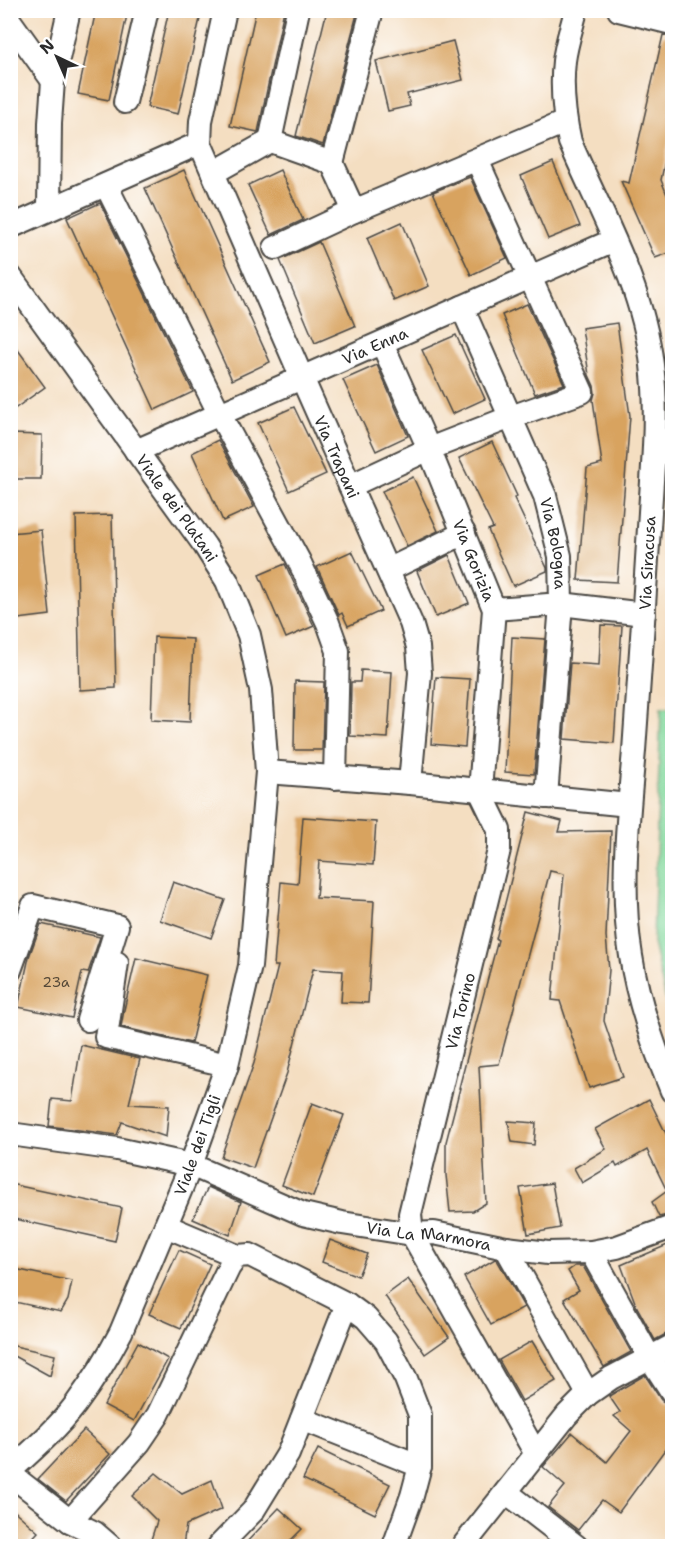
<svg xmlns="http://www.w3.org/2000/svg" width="683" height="1557" font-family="'Shantell Sans',sans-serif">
<rect width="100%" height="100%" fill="#fff"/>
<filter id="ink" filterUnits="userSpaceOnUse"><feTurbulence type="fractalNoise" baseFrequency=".0167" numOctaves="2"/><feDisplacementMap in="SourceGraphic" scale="12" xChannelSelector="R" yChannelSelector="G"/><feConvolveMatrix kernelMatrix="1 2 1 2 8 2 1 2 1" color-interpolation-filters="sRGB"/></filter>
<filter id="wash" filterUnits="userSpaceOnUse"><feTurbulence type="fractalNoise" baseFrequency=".008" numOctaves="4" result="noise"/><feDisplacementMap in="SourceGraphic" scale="24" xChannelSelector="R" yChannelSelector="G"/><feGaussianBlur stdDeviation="1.35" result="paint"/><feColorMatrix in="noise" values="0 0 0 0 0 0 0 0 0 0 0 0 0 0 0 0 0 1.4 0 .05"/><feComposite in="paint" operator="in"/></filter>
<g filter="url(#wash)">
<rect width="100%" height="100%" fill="#f4dec1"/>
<path fill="#82d89b" stroke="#568263" stroke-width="1.5" d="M661,708H672V1027L653,943Z"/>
<g id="blocks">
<g fill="#d8a35f">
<path d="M96,10H128L109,100L78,94Z"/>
<path d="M169,10H202L178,114L147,107Z"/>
<path d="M256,10H284L258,132L230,126Z"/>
<path d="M327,10H358L323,145L296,136Z"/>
<path d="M663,35L672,36V127L661,180L672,207V252L655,258L621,181L629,183Z"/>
<path d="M453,41L463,80L407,94L410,106L388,111L376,61Z"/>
<path d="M553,162L580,226L548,239L521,176Z"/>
<path d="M184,170L270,362L232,380L145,188Z"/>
<path d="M280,170L303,220L271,235L248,185Z"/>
<path d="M470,177L507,258L471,275L433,192Z"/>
<path d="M100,203L193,392L155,410L67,218Z"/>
<path d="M402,222L429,286L394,301L367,238Z"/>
<path d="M319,242L355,326L315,343L280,260Z"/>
<path d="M527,304L564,384L535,394L502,315Z"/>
<path d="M617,323L630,416L617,582L578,580L587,468L602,464L593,400L595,393L594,386L589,375L582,328Z"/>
<path d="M456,335L485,399L452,414L422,350Z"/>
<path d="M10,339L45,387L10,412Z"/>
<path d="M377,365L408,436L376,451L343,380Z"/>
<path d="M294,407L326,474L289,491L258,423Z"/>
<path d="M10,434L42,435L41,479H10Z"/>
<path d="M218,440L254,507L223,521L192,453Z"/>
<path d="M492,442L517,496L514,498L547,568V571L513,586L488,530L493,528L459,458Z"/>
<path d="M413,477L438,531L407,546L382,491Z"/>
<path d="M112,515L116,688L80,690L76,516Z"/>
<path d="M41,530L50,615L10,620V533Z"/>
<path d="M352,551L381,611L348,626L342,613L339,615L317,567Z"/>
<path d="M449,555L469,603L436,617L417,571Z"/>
<path d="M285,564L314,626L286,638L259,575Z"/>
<path d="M601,625L622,626L614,743L564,739L570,663L599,665Z"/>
<path d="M154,637L193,639L190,722L151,720Z"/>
<path d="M512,637L545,639L534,774L505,772Z"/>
<path d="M361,670L392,672L388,738L350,736L351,682H360Z"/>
<path d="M436,677L470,679L465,747L431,744Z"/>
<path d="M295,681L324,682L322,750H294Z"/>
<path d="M528,812L562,821L559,832L611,831L606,936L609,970L604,1021L623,1077L589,1088L560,1001L552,1000L564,874L550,871L499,1064L479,1066L486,1203L473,1211L450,1212L446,1175V1142L460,1088H459L498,940L496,939Z"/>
<path d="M303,817L376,822L373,865L319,861L316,898L374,901L368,1003L341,1002L343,971L313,969L287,1073L253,1168L221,1157L254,1063L278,966H274L281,882L298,884Z"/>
<path d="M173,882L225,900L211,938L160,920Z"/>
<path d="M41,924L100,937L88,973L82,972L72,1018L18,1007L29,957Z"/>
<path d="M136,958L207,975L191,1043L121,1027L124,1010Z"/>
<path d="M81,1045L140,1059L129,1104L169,1106L166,1137L122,1122L117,1135L49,1126L52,1099L72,1101Z"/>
<path d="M649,1099L672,1146V1214L659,1217L652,1202L667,1191L647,1150L617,1167L615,1163L582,1183L574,1168L606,1149L595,1129Z"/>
<path d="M312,1103L344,1115L313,1197L282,1185Z"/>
<path d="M508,1121L536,1123L534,1145L512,1142Z"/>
<path d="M552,1183L560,1228L528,1234L520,1188Z"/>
<path d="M10,1184L122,1208L115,1241L10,1218Z"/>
<path d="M208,1187L241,1202L230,1235L193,1219Z"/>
<path d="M330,1240L367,1254L358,1276L322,1262Z"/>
<path d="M672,1241V1333L666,1334L655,1340L636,1305L621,1265L672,1243Z"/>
<path d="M179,1250L210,1264L181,1328L149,1314Z"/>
<path d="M495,1259L497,1260L524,1307L491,1325L464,1277Z"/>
<path d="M575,1266H583L631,1352L604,1367L564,1299L579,1290L568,1271Z"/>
<path d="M10,1268L72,1281L68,1300L61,1312L10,1301Z"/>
<path d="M408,1279L449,1337L425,1354L385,1296Z"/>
<path d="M532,1341L556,1381L522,1401L499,1360Z"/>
<path d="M138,1342L168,1359L134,1421L104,1405Z"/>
<path d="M10,1345L55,1355L50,1376L10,1354Z"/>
<path d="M645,1375L661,1400L666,1404L672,1405V1440L619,1512L602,1500L578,1530L548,1507L565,1486L543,1467L572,1433L607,1462L631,1431L614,1416L620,1412L609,1396Z"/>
<path d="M84,1430L110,1454L66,1501L38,1479Z"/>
<path d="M318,1449L390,1484L375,1514L303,1479Z"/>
<path d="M156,1473L182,1494L212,1480L222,1509L186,1525L183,1546H149L157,1521L132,1496Z"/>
<path d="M10,1507L38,1532L25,1546H10Z"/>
<path d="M279,1508L302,1529L285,1546H243Z"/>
</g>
</g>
</g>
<g filter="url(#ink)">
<use href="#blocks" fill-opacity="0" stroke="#494642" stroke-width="1.5"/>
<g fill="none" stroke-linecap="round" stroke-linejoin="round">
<defs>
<g id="minor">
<path id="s1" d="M225,10L201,121L200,143L302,378L411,623L418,647L420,673L410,783"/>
<path d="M576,10C572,27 566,44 564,61C561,88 564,116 570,142C601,214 643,286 652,365C658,414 653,463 650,512C645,592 640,671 634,751C628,817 620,890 631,956C638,1002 654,1048 672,1091"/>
<path d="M619,10L672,23"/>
<path d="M10,21L53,81"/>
<path d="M125,102L147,10"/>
<path d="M270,141L332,163L354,211"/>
<path d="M332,163L372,10"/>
<path d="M213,173L270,141L298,10"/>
<path d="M106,185L220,415L299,561L328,623L338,651L335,778"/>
<path d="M49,209L50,123L53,81L69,10"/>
<path d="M10,227L200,143"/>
<path d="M275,248L354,211L565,122"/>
<path id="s2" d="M10,276L205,546L227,581L249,635L261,690L267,772L250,966L227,1065L191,1165L121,1332C108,1357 93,1381 76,1404C57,1429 33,1450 10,1471"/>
<path id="s3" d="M462,307L545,496L560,556L561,604L546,797"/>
<path id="s4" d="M382,343L429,449L494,609L480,791L499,830V850L410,1214L412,1234L536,1454"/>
<path id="s5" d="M136,451L614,240"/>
<path d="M350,486L429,449L511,417L582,392L477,160"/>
<path d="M388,570L464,533"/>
<path d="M494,609L561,604L644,614"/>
<path d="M267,772L410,783L629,805"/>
<path d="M117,963L106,1037L227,1065"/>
<path d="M10,970L33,906L117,926L88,1020"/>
<path id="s6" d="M10,1134L117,1149L191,1165L303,1214L342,1223L412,1234L434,1233L506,1248L548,1253L591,1252L617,1247L672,1227"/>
<path d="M166,1226L237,1256"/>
<path d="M506,1248L588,1394"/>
<path d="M591,1252L650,1358L672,1392"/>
<path d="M10,1474L70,1521L95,1533L110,1546"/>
<path d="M506,1492L576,1546"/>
<path d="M70,1521L139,1443L158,1415L229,1267L237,1256L250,1255L347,1304L366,1318L386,1341L406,1379L420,1415V1466L302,1419"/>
<path d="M219,1546L253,1511L288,1454L347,1304"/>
<path d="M394,1546L412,1496L420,1466"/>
<path d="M463,1546L567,1415L588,1394L611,1378L672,1346"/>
</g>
</defs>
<use href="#minor" stroke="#494642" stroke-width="26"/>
<use href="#minor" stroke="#fff" stroke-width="22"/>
</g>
</g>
<g text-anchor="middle" stroke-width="4.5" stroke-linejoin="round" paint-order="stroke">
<g font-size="14" fill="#564938">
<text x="56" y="987">23a</text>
</g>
<g font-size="16" fill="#2b2b2b" stroke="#fff">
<text dy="6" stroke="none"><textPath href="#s5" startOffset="261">Via Enna</textPath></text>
<text dy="6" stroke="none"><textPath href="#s1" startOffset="478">Via Trapani</textPath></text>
<text dy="6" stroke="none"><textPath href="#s2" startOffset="286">Viale dei Platani</textPath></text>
<text dy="6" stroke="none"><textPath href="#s3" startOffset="255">Via Bologna</textPath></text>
<text dy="6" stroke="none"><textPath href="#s4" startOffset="236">Via Gorizia</textPath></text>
<text transform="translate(647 563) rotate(-87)" y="6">Via Siracusa</text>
<text transform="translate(460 1011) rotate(-76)" y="6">Via Torino</text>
<text transform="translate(197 1145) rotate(-70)" y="6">Viale dei Tigli</text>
<text dy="6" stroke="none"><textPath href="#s6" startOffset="434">Via La Marmora</textPath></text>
</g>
</g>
<rect width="683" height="1557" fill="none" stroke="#fff" stroke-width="36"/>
<g transform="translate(57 57) rotate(316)" stroke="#ffffff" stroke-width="4.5" paint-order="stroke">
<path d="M0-4.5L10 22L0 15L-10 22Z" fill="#2b2b2b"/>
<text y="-9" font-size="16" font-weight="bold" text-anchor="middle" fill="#2b2b2b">N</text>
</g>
</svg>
